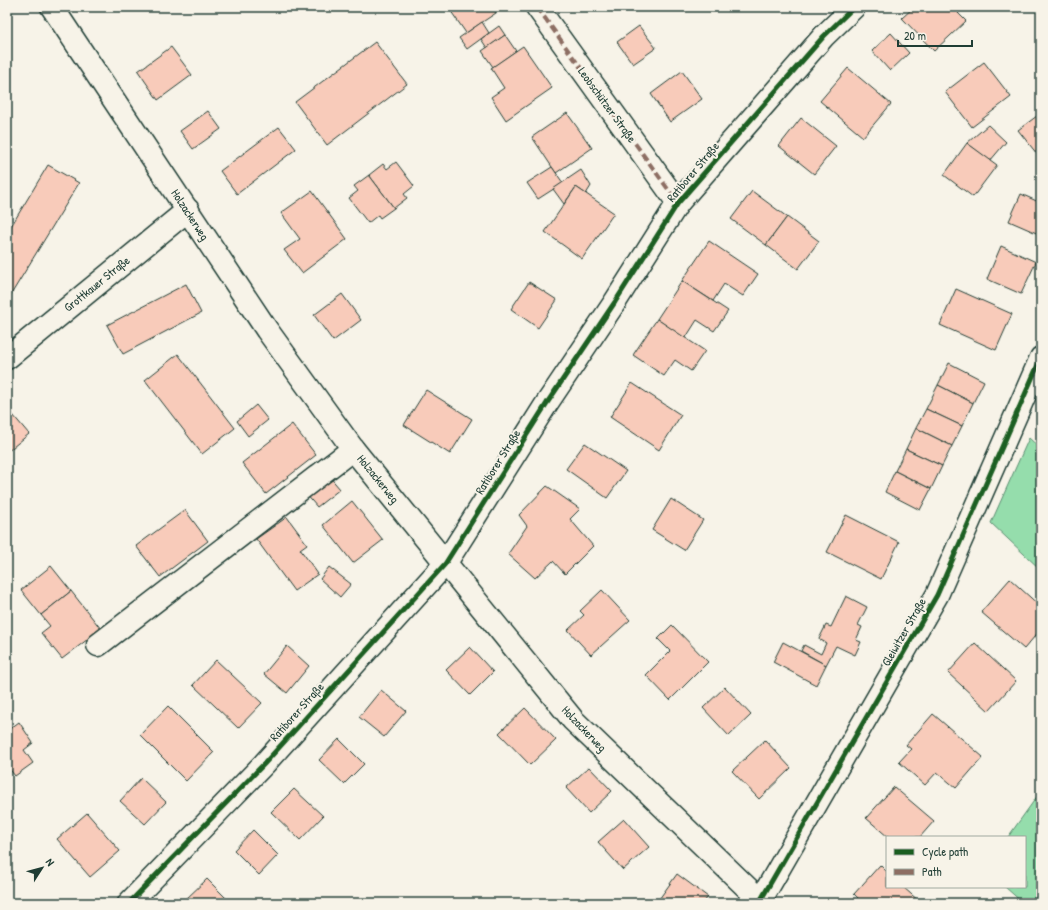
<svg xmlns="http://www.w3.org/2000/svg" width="1048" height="910" font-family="'Patrick Hand',sans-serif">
<rect width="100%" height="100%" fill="#f7f3e8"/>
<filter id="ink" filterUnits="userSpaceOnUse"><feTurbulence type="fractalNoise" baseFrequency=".025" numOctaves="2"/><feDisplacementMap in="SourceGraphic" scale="8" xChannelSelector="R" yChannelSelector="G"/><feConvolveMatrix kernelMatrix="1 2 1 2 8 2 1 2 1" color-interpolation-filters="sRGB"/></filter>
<g filter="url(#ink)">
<g fill="#95ddac" stroke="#5a8d70">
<path d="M1029,438L1041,449V570L991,523Z"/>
<path d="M1041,791V903H1023L1005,887H1025V837H1008Z"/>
</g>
<g fill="#f8cbba" stroke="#1f3d34">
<path d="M448,7H492L496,13L466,33Z"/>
<path d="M914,7H965L958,13L966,21L934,51L902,18Z"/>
<path d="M482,22L489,33L467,49L459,38Z"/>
<path d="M499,26L505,35L487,48L481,39Z"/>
<path d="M639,26L656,48L633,64L617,42Z"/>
<path d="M891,33L909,53L890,71L872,51Z"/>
<path d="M505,35L516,51L493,67L482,51Z"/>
<path d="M375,42L407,84L327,145L295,102Z"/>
<path d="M523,46L552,88L506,120L491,97L504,88L491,68Z"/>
<path d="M171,47L192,75L158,100L138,71Z"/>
<path d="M984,62L1011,97L972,127L945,92Z"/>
<path d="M848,68L891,104L863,137L820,101Z"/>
<path d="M682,71L702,99L670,122L651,94Z"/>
<path d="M208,111L221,129L193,149L180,131Z"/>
<path d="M567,113L592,148L556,173L532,137Z"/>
<path d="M1041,113V159L1018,130Z"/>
<path d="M801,118L836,146L814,174L779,146Z"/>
<path d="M988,125L1006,142L990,161L967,143Z"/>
<path d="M279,127L296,149L237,194L220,171Z"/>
<path d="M967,143L997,165L973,197L944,175Z"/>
<path d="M396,162L414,186L404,194L407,198L394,208L369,175L383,164L387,169Z"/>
<path d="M48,165L79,183L7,301V233Z"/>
<path d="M552,167L563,183L538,199L527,183Z"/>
<path d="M581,170L591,186L586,194L576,187L564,204L553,189Z"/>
<path d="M369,175L394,208L380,218L378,215L368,223L349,198L358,191L354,186Z"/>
<path d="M576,187L614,213L582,259L545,232Z"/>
<path d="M312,191L347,239L302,273L284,250L300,239L281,213Z"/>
<path d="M752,191L787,217L766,245L731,219Z"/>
<path d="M1021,194L1041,203V235L1009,221Z"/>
<path d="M787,217L819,241L798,269L766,245Z"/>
<path d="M709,241L758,274L743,296L724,284L713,301L682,281Z"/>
<path d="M1001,246L1036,262L1021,294L987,279Z"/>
<path d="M682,281L728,311L714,331L697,320L685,339L657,319Z"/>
<path d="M529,282L557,300L538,328L511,309Z"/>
<path d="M186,284L201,313L123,354L107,325Z"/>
<path d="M956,289L1012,314L996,350L940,325Z"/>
<path d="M342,294L361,320L333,341L314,315Z"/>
<path d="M657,319L705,351L691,371L675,360L664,376L633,355Z"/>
<path d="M178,354L235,428L202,454L145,380Z"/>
<path d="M949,363L984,381L973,403L938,385Z"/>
<path d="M632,383L681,415L659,450L610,417Z"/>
<path d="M938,385L973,403L962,426L926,409Z"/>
<path d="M426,390L472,419L450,454L404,425Z"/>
<path d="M256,405L268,420L248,436L237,421Z"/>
<path d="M7,408L29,434L7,452Z"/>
<path d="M926,409L962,426L952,446L916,428Z"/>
<path d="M292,424L316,455L266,494L242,463Z"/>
<path d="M916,428L952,446L942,466L906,449Z"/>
<path d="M585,443L626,471L607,498L566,469Z"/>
<path d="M906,449L942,466L931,489L895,471Z"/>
<path d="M895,471L931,489L920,510L885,492Z"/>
<path d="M329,476L340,489L317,507L306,494Z"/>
<path d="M547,486L580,509L570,519L593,546L565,574L553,561L535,578L508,554L527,526L519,515Z"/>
<path d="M671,499L703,520L684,550L652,530Z"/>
<path d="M352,501L383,540L353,563L323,525Z"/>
<path d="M185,510L208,541L160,577L136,546Z"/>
<path d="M846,515L899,542L881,579L827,552Z"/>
<path d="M287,517L307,544L300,549L318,574L294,591L256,539Z"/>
<path d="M51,566L71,591L41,615L21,590Z"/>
<path d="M329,567L351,584L340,597L320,579Z"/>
<path d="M1010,579L1041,607V629L1024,649L981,612Z"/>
<path d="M602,590L630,620L591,655L568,630L584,615L580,611Z"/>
<path d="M71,591L101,629L62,659L41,633L50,626L41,615Z"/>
<path d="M846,596L867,607L858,625L862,627L856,640L861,642L855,655L836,646L826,665L801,651L804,645L821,654L826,643L819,639L826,625L831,627Z"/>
<path d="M672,625L708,662L670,700L646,675L670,651L658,639Z"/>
<path d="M783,642L826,665L816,685L773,662Z"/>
<path d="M975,643L1016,681L989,711L948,673Z"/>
<path d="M287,646L309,666L287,693L264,674Z"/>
<path d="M470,647L493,672L470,695L446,670Z"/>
<path d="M216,660L262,703L238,728L193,685Z"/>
<path d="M725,687L751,715L729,736L703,708Z"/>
<path d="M381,690L406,711L384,737L359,717Z"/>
<path d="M168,706L214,752L186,781L140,735Z"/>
<path d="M525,708L556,740L530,765L499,733Z"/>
<path d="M933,714L983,757L956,788L937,772L925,785L899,762L911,749L906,745Z"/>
<path d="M19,722L33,743L24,750L33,763L15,776L7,766V731Z"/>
<path d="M339,739L364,764L344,784L319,760Z"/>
<path d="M765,740L791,768L759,799L732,771Z"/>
<path d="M589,767L612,791L589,813L566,788Z"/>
<path d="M141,778L166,802L145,824L120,801Z"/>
<path d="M894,787L934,821L920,837H888L866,818Z"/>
<path d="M294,789L323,816L300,840L271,812Z"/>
<path d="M87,813L120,851L90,877L57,839Z"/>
<path d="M624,819L649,847L623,870L598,842Z"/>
<path d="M253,830L278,855L259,875L234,850Z"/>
<path d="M880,865L887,872V887H903L920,902L919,903H863L854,894Z"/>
<path d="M677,874L708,897L703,903L657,902Z"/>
<path d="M207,879L231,903H188L185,900Z"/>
</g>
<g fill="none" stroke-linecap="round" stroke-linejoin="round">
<defs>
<g id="minor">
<path d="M52,7L267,330L353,449L573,720L763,903"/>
<path d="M537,7L678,203"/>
<path d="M7,358L188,210"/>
<path d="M98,645L353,449"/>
<path d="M129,903L264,764L445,564L547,403L615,302L678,203L824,36L854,7"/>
<path d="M759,903L937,595L1041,358"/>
</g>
</defs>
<use href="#minor" stroke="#1f3d34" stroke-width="25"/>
<use href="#minor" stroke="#f7f3e8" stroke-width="22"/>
<path stroke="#8d6e63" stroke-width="4" stroke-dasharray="8 4" stroke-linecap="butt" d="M537,7L678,203"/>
<defs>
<g id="cycleway">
<path d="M129,903L264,764L445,564L547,403L615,302L678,203L824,36L854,7"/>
<path d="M759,903L937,595L1041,358"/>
</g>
</defs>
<use href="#cycleway" stroke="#f7f3e8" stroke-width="8"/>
<use href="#cycleway" stroke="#1b5e20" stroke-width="5"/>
</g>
</g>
<g text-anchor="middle" stroke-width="4" stroke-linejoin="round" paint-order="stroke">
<g font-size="12" fill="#1f3d34" stroke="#f7f3e8">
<text transform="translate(607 105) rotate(54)" y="4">Leobschützer Straße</text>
<text transform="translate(693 172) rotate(-50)" y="4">Ratiborer Straße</text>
<text transform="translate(190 215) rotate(57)" y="4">Holzackerweg</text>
<text transform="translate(97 284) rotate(-39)" y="4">Grottkauer Straße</text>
<text transform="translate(498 462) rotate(-58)" y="4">Ratiborer Straße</text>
<text transform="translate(378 479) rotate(51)" y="4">Holzackerweg</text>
<text transform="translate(904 632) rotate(-60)" y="4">Gleiwitzer Straße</text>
<text transform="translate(297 712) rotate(-48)" y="4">Ratiborer Straße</text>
<text transform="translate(584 729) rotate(46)" y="4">Holzackerweg</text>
</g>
</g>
<rect width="1048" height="910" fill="none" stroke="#f7f3e8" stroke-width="24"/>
<rect x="12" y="12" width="1024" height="886" fill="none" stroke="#1f3d34" stroke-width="1.5" filter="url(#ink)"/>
<rect x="886" y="836" width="140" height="52" fill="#f7f3e8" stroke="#a1aaa0"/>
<rect x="894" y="849" width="20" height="6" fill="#1b5e20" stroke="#a1aaa0"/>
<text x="922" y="856" font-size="12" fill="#1f3d34">Cycle path</text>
<rect x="894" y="869" width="20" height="6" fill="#8d6e63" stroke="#a1aaa0"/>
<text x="922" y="876" font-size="12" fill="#1f3d34">Path</text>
<g transform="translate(42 868) rotate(54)" stroke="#f7f3e8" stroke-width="3" paint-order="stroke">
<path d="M0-3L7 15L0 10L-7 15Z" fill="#1f3d34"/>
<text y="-6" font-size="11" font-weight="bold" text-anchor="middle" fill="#1f3d34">N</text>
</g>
<path d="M898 40v6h74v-6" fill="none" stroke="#1f3d34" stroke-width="2"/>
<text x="904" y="40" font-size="12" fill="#1f3d34" stroke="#f7f3e8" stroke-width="3" paint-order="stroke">20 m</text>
</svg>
